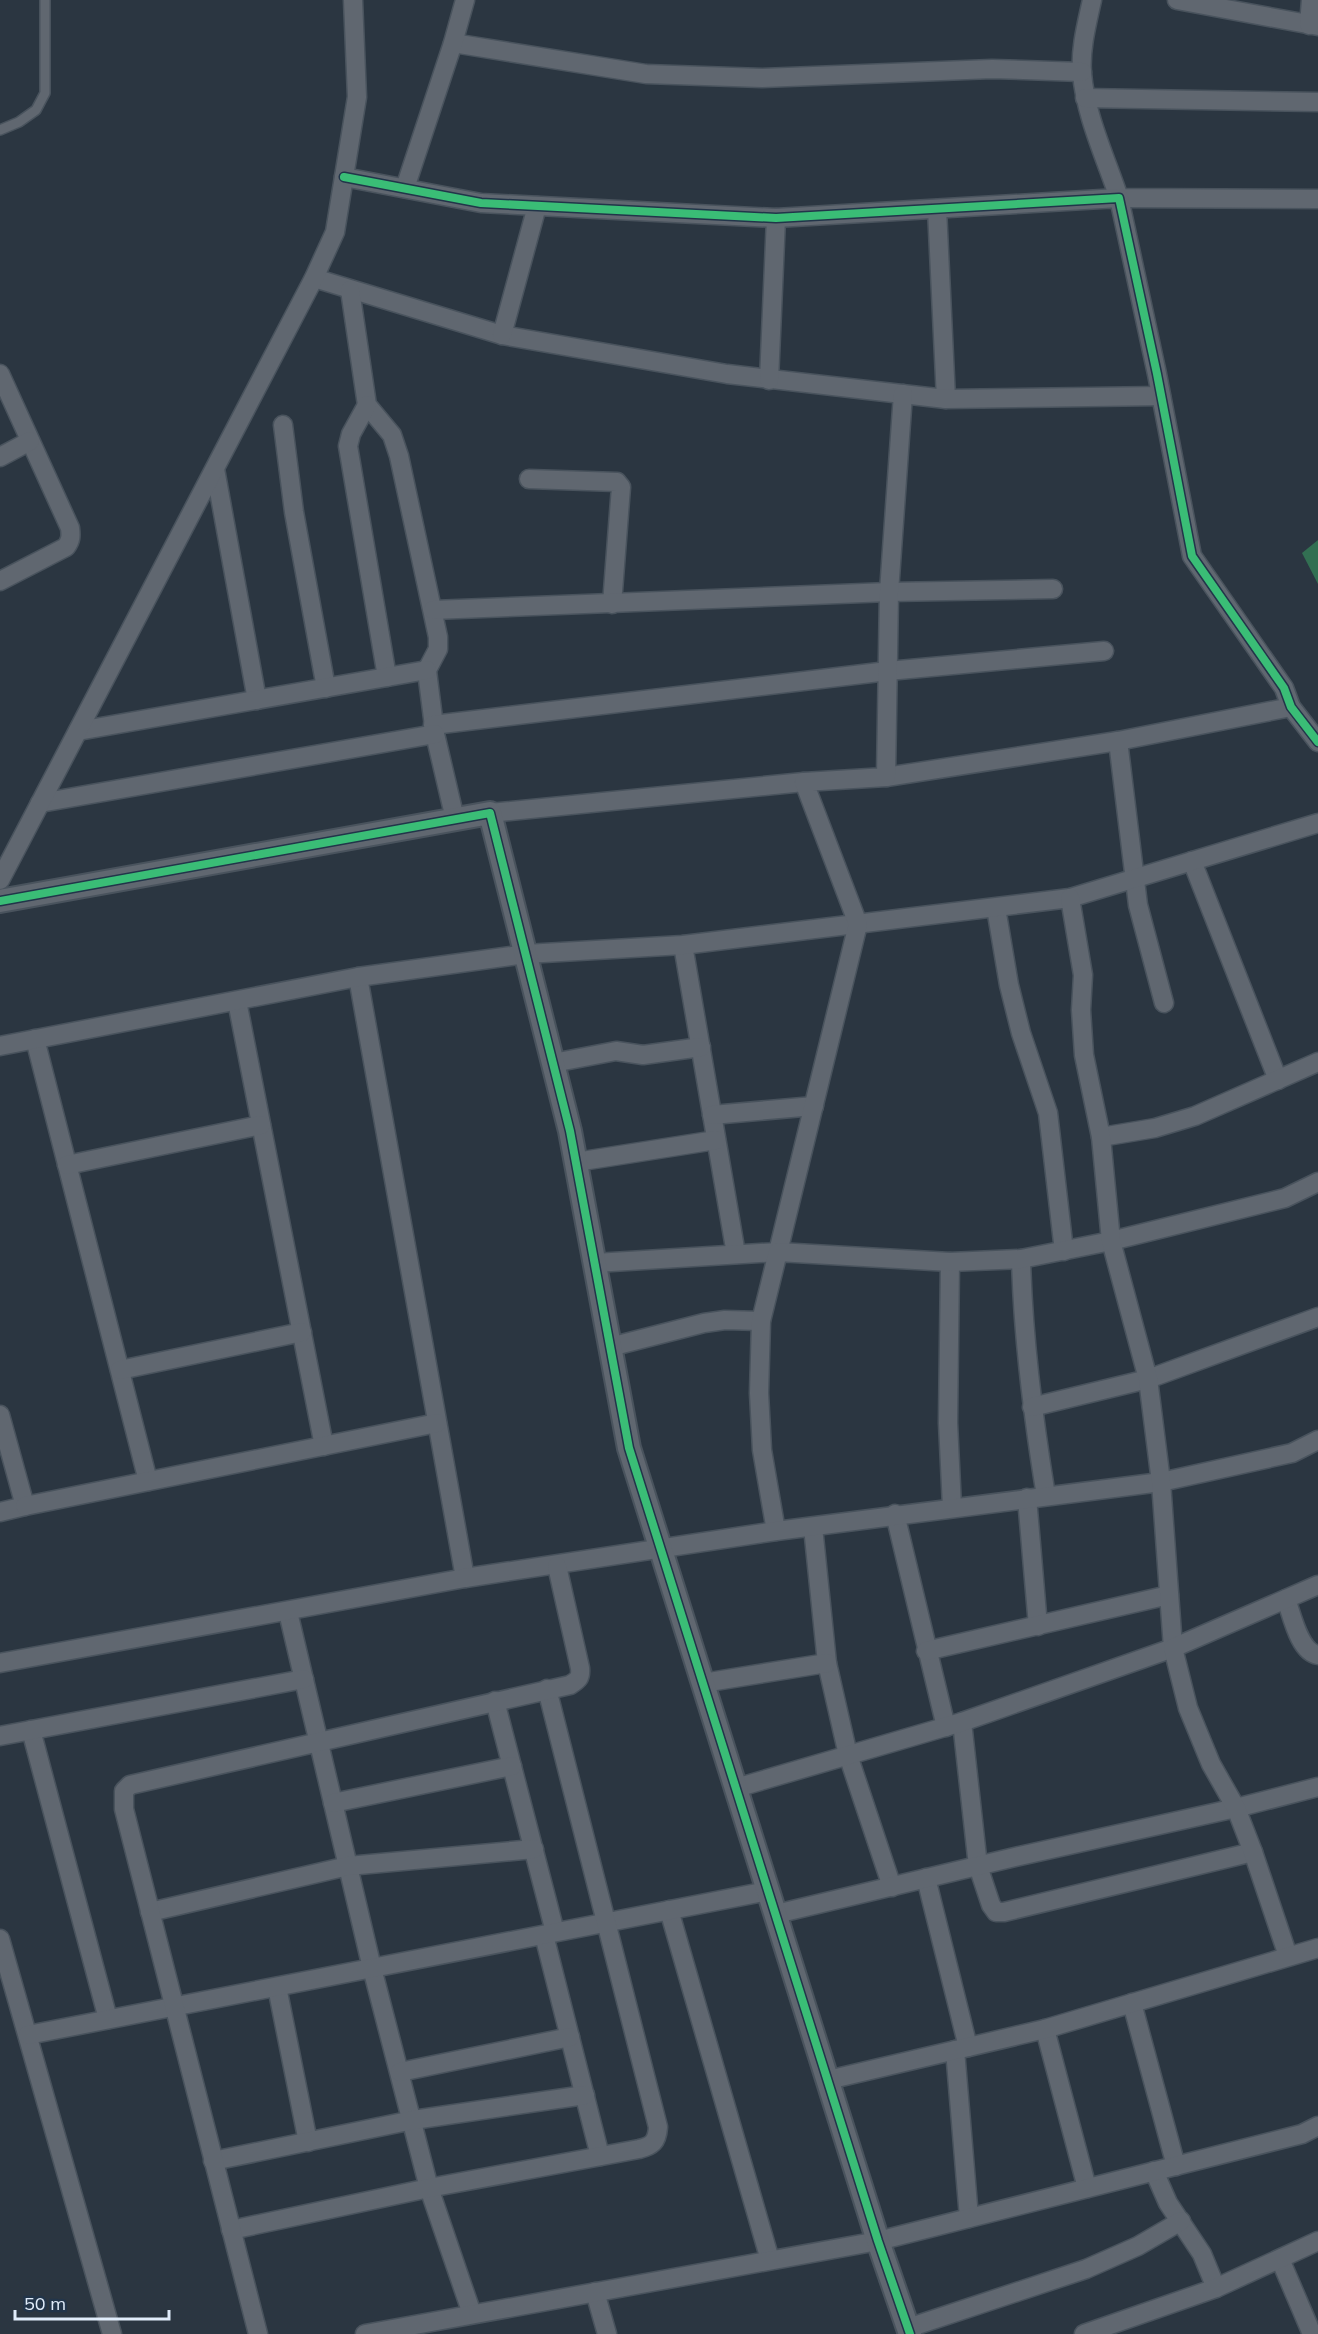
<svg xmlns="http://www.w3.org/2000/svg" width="1318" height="2334" font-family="Mulish,sans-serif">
<rect width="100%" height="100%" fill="#2b3641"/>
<path fill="#326f52" d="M1318,540V584L1302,553Z"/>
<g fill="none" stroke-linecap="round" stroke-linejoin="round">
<defs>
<path id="service" d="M0,130L19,122L36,110L45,93V0"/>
<g id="minor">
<path d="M1092,0C1087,23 1080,49 1082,73C1085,114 1106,159 1119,198L1318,199"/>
<path d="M1177,0L1318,26"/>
<path d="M1309,25L1311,0"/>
<path d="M453,43L646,74L762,78L992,69L1082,72"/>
<path d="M1085,98L1318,102"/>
<path d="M344,177L481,203L776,218L1119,198L1157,374L1192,556L1284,688L1291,707L1318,742"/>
<path d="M405,188L453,43L465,0"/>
<path d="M937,209L946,399"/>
<path d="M314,278L502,335L727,374L946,399L1161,396"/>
<path d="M350,290L367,405L392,435L399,456L438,637V649L427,670L428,679L435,734L455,819"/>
<path d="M502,335L537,206"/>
<path d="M0,374L70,528C71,536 71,540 66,547L0,581"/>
<path d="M769,380L776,218"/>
<path d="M367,405L351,434L348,446L387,677"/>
<path d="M283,425L294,512L326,688"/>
<path d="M0,457L30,441"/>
<path d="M215,469L257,700"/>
<path d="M529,479L617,482L621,487L612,604"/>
<path d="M433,610L889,592L1053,589"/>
<path d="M433,725L888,671L1104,651"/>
<path d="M78,731L427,670"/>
<path d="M1118,741L1138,905L1164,1003"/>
<path d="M886,777L1118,741L1291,707"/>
<path d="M40,803L435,734"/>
<path d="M490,813L804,782"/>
<path d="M1192,861L1278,1080"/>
<path d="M0,880L314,278L335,232L357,97L353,0"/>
<path d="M996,908L1009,985L1021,1033L1048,1113L1064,1251"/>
<path d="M683,945L736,1254"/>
<path d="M358,977L465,1578"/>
<path d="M237,1001L324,1446"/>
<path d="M35,1039L148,1481"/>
<path d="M0,1046L358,977L526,954L683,945L1070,898L1318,823"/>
<path d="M553,1063L616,1051L643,1055L701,1047"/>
<path d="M712,1115L814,1106"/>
<path d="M1101,1137L1155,1128L1195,1116L1318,1062"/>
<path d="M576,1162L716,1140"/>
<path d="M67,1165L261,1125"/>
<path d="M1021,1259C1023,1339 1033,1417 1046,1496"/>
<path d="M950,1262L948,1423L952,1507"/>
<path d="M595,1263L778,1252L858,924L804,782L886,777L889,592L903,394"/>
<path d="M610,1347L704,1323L725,1320L761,1321"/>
<path d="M120,1370L302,1332"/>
<path d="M1032,1407L1148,1379L1318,1317"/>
<path d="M0,1415L25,1506L0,1512"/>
<path d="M1027,1498L1038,1626"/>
<path d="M25,1506L437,1423"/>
<path d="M895,1514L946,1727"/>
<path d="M813,1527L827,1663L848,1755L892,1887"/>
<path d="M776,1531L762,1450L759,1393L761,1321L778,1252L950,1262L1021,1259L1111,1241L1285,1198L1318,1182"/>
<path d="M1286,1599C1292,1615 1299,1652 1318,1655"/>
<path d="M288,1612L372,1968L429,2188L472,2314"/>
<path d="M926,1651L1169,1595"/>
<path d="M0,1663L465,1578L776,1531L1161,1482L1292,1453L1318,1440"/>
<path d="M703,1683L827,1663"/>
<path d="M495,1701L555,1932"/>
<path d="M962,1722L978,1866L991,1905L996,1912H1004L1253,1852"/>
<path d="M31,1730L108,2019"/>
<path d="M0,1736L304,1679"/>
<path d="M736,1788L962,1722L1173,1648L1161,1482L1148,1379L1111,1241L1101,1137L1084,1055L1081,1010L1083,975L1070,898"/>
<path d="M333,1803L512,1766"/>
<path d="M926,1878L968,2047"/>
<path d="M669,1910L770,2260"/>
<path d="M150,1912L348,1866L534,1849"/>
<path d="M776,1914L1015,1857L1236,1808L1318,1787"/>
<path d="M544,1935L600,2156"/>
<path d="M0,1939L112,2334"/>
<path d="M1288,1956L1253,1852L1236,1808L1211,1764L1188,1708L1173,1648L1318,1585"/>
<path d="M277,1987L308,2142"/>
<path d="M1132,2003L1176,2166"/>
<path d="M1045,2029L1087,2188"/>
<path d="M28,2035L768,1891"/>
<path d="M955,2050L969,2218"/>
<path d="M400,2072L570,2037"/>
<path d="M828,2080L1045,2029L1318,1948"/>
<path d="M213,2161L413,2120L585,2095"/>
<path d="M1154,2171L1168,2203L1202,2254L1216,2288"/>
<path d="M231,2230L429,2188L639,2149C652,2146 657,2142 658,2127L547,1689"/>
<path d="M1280,2259L1312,2334"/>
<path d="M595,2292L607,2334"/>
<path d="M908,2328L1086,2269L1138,2246L1181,2221"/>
<path d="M258,2334L124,1809V1791L130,1785L570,1685C578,1680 581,1678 580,1668L557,1566"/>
<path d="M365,2334L878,2241L1302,2134L1318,2126"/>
<path d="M1084,2334L1216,2288L1318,2241"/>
</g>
<path id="tertiary" d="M0,901L490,813L570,1131L629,1448L878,2241L910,2334"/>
</defs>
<use href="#service" stroke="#49535d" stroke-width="12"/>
<use href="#minor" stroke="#49535d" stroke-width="21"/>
<use href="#tertiary" stroke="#49535d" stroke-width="26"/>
<use href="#service" stroke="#606770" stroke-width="9"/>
<use href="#minor" stroke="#606770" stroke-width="18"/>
<use href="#tertiary" stroke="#606770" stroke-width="22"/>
<defs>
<g id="cycleway">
<path d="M344,177L481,203L776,218L1119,198L1157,374L1192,556L1284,688L1291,707L1318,742"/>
<path d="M0,901L490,813L570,1131L629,1448L878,2241L910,2334"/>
</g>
</defs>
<use href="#cycleway" stroke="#22354a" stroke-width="11"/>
<use href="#cycleway" stroke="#3abd76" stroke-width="8"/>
</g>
<path d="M15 2310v9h154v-9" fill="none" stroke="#e0ecfa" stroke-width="3"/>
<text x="24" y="2310" font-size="18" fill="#e0ecfa" stroke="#22354a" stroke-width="4.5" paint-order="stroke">50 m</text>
</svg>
